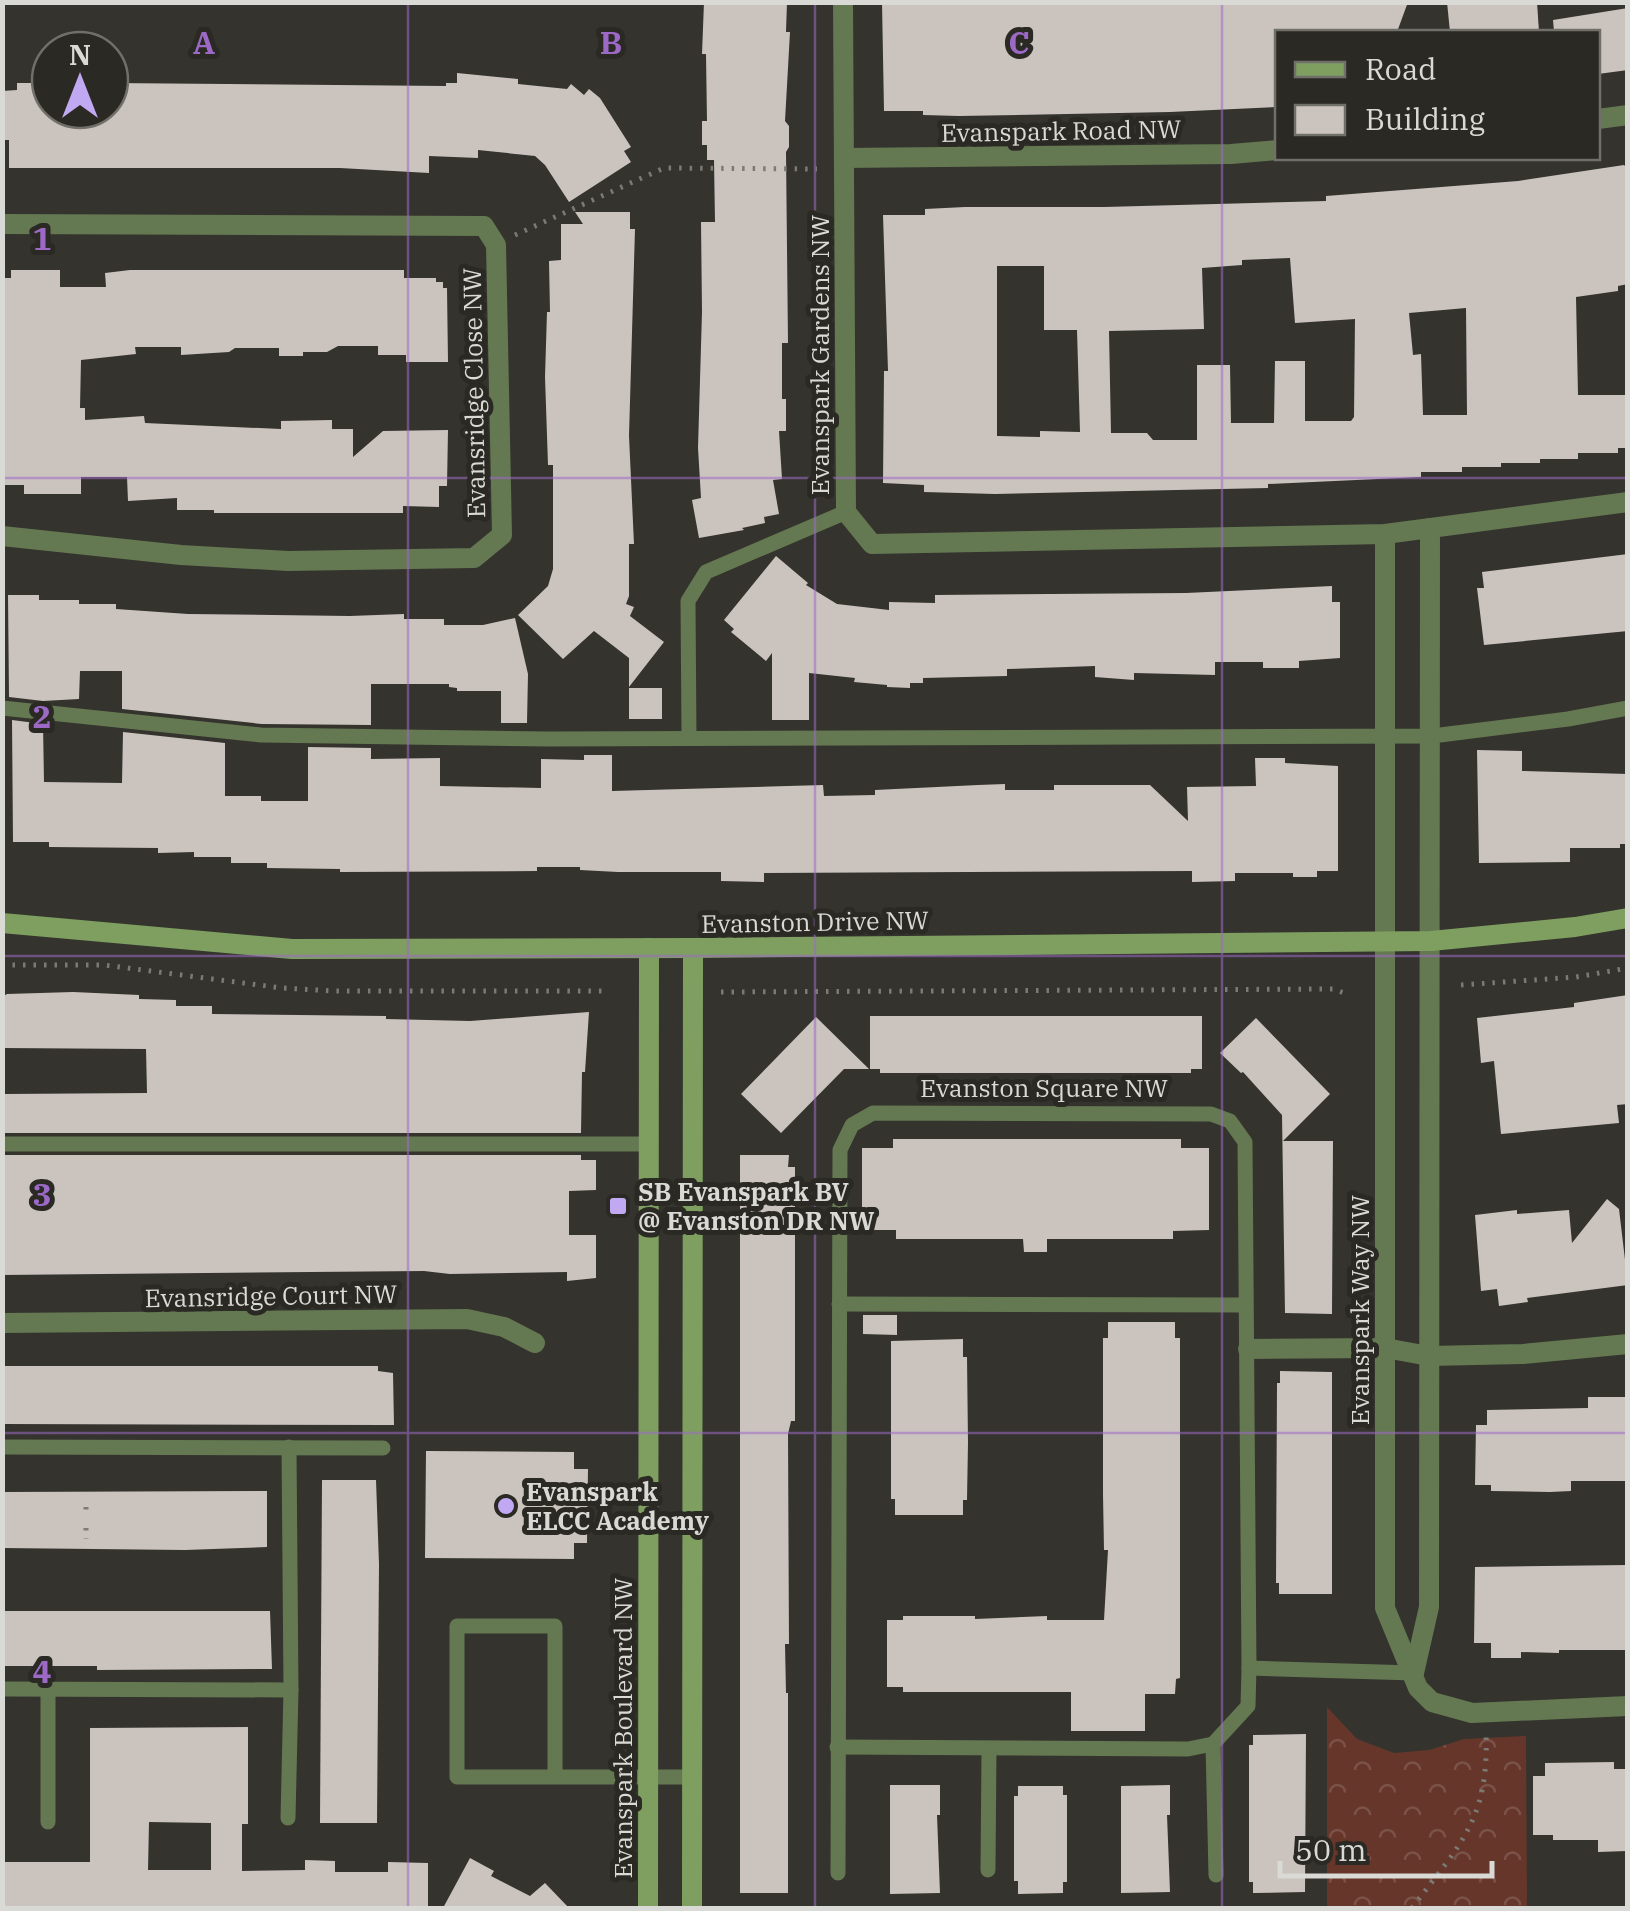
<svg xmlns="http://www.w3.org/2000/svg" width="1630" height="1911" font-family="'IBM Plex Serif',serif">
<defs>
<pattern id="forest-crowns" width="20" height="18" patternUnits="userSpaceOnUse" patternTransform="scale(2.5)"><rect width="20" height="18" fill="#66362a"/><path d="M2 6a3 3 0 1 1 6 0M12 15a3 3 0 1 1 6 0" fill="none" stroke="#7b5248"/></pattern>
</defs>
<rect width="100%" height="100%" fill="#34332d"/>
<path fill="url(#forest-crowns)" d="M1327,1707L1357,1739L1394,1753L1429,1750L1464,1739L1526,1736L1527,1908H1327Z"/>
<g fill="#cbc4be" fill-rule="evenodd">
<path d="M704,2H787L786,32H790L785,121L789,126V147L786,152L788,343H782V399H786V431H779L782,479L773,480L779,514L764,517L765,523L742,528L744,530L699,538L692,500L701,498L698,448L702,312L701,222H715L714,160H707V145H702V121H707L706,54H702Z"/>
<path d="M882,2H1408L1397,32H1278V107L1170,112L959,116L923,115V111H884Z"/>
<path d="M1447,2H1537L1539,32H1450Z"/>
<path d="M1628,8V70L1598,74V32H1554L1553,20Z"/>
<path d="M457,73L518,79V84L567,89L571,84L584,95L589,89L600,98L631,147L624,151L631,162L569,202L545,165L535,156L478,150V158L429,156V173L340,168H9V140H2V91L17,90V83H50V110H110V83L446,86V83H457Z"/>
<path d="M1624,165L1628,169V284L1618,286V291L1576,297L1578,395H1628V448H1618V453H1578V459H1540V463H1501V467H1462V472H1421V477L1268,484V488L995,494L924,492V485L883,483L884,371H888L883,215H925V209L965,207H1104L1326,201V196L1518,181ZM1290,258L1295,323L1355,319L1354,417L1351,421H1305V361H1275L1274,423H1231L1230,365H1197V440H1153L1147,433H1111L1109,331L1204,329L1202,268L1242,265V260ZM997,266H1044V330H1077L1080,432L1040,431V437L997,436ZM1466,308L1467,415H1423L1421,354L1413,355L1409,313Z"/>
<path d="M575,212H630V229H635L629,436L634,544H629V596L626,604L634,607L630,616L664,642L629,687V658L594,631L563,659L518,615L548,586L553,569V465H548L545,377L547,312H550L549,261L561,260V224H583Z"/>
<path d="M11,270H60V287H106L105,273L130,270H404V278H436V282H443V288H447L448,362H406V355H378V346H338L327,352H303V356H279V348H235L229,352L181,355V347H135L136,354L81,360L80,408H85V420L144,416L145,423L281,429V421L332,420V429H353V457L383,431L448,430L447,486H439V507L403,506V513H214V510H177V498L128,501L127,477H81V494H24V485H5L2,278H11Z"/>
<path d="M1628,554V631L1484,645L1477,588H1484L1482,572Z"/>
<path d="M776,556L808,583L806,585L837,604L889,610V602L935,603V595L1186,593L1332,586V602H1340V658L1299,661V668H1263V662H1215V675L1134,673V680L1095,677V666L1007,669V676L923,678V683H910V688L887,687V685L854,682L855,678L809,673V720H772V653L766,661L731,632L734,629L724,620Z"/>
<path d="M8,595H39V600H79V604H116V609L188,614L350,616L404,614V619H444V625H483L515,618L528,674L527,723H501V691H457V688L449,687V684H371V725L262,724L122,709V671H80L79,699L43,701L9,697Z"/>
<rect x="629" y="688" width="33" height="31"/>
<path d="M12,720L43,724L44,782L122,783L123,732L225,743V796H261V801H308V747L371,748V759L440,758V786L541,788V759L584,760V755H612V791L823,785L824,796L875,795V790L978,785L1005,784V790H1054V785H1150L1188,821L1187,787L1256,786L1255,758H1285V763L1338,766V871H1317V877H1293V873H1235V881L1192,882V871L764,873V882L721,881V872H618L580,870V867H537V871L340,872V869L267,868V863H231V857H194V852L158,853V848L49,847V842H13Z"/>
<path d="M1477,750L1522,751V771L1628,774V844H1620V848H1570V862L1479,863Z"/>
<path d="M73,992L139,995V999L176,1000V1006H212V1014L386,1016V1019L470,1021L589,1012L585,1072H582L581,1133H4V1094L147,1093L146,1049L2,1048V997L7,994Z"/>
<path d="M1628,995V1104L1617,1105L1619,1123L1501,1134L1494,1061L1481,1063L1477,1018L1574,1007V1003Z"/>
<path d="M870,1016H1202V1069H1191V1073H880V1069H870Z"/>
<path d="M816,1017L869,1069H844L781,1133L741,1094Z"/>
<path d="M1256,1018L1330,1094L1283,1141H1333L1332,1314L1285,1313L1282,1115L1243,1072L1241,1073L1220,1053Z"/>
<path d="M893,1139H1181V1148H1209V1230L1173,1231V1239H1047V1252H1024L1023,1239H896V1230H862V1148H893Z"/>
<path d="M4,1155H581V1160H596V1190L569,1191V1235H596V1278L567,1281V1272L450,1274L424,1271L2,1275Z"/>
<path d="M740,1155H789L788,1167H795V1421H791L788,1434L789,1644H785L786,1693H788V1893H740Z"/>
<path d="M1607,1199L1619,1209L1628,1285L1527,1298L1528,1302L1499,1306L1497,1289L1481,1291L1475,1215L1517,1210V1214L1569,1210L1572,1243Z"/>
<path d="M863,1315H897V1335L863,1334Z"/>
<path d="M1108,1322H1175V1338H1180V1678L1176,1679L1175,1694H1145V1731H1071V1692H903V1687H887V1620H903V1616H975V1619L1047,1616V1620H1104L1108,1550H1104L1103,1494V1338H1108Z"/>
<path d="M963,1339V1357H967L968,1443L967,1500H963V1515H895V1499H891V1341Z"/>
<path d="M2,1366H378V1371L393,1373L394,1425L2,1424Z"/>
<path d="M1280,1371L1332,1372V1594H1279V1583H1276L1277,1383H1280Z"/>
<path d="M1588,1397H1628V1481H1571V1491L1550,1492L1491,1491V1485H1475L1476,1425H1487V1410L1588,1408Z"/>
<path d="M426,1451L574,1452V1469H588L587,1543H574V1559L425,1558Z"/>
<path d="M322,1480H376L379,1564L377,1823H320Z"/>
<path d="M267,1491V1547L185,1550L2,1548V1492Z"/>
<path d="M1627,1565V1650H1559V1653L1521,1652V1658H1491V1643H1474L1475,1567Z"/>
<path d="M2,1611H270L272,1669L97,1670V1666H2Z"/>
<path d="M248,1727V1824H242V1871L305,1870V1860L335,1861V1872H388V1862L428,1863V1908H2V1862H90V1728ZM149,1822L211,1823V1870H148Z"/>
<path d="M1306,1734L1305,1892L1253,1893V1882H1249V1745H1253V1735Z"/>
<path d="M1614,1762V1769H1625L1627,1776V1851L1598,1852V1840H1553V1835H1533V1776H1545V1763Z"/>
<path d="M890,1785H940V1815H937L940,1893L890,1894Z"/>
<path d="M1170,1785V1815H1167L1170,1892L1121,1893V1786Z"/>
<path d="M1018,1786H1063V1795H1067V1882H1063V1893L1018,1894V1881H1014V1796H1018Z"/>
<path d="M470,1858L494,1871L491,1876L530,1896L545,1883L569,1908H443Z"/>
</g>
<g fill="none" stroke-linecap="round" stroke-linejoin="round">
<g stroke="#7b7a75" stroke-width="5" stroke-dasharray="2.5 8" stroke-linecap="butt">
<path d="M515,235L664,168L817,169"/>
<path d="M2,965H104L282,988L335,991H605"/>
<path d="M1461,985L1576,977L1628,968"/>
<path d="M721,992L1333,989L1347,994"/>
<path d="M86,1507V1516"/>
<path d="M86,1528V1539"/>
<path d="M1412,1908C1460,1844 1489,1820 1486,1734"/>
</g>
<g stroke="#647852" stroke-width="15">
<path d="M2,708L261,735L548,739L1432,736L1568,719L1628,708"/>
<path d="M689,738L688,601L706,572L846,512"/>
<path d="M2,1144H649"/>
<path d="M839,1304L1245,1305"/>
<path d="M2,1447L383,1448"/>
<path d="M2,1689L291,1690"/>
<path d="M48,1689V1822"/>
<path d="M1213,1744L1216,1875"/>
<path d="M837,1747L1188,1749L1213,1744L1248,1706L1249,1668L1414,1673"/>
<path d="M555,1776V1626H457V1777H693"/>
<path d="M288,1818L291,1690L289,1447"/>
<path d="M988,1870L989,1749"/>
<path d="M838,1873L840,1150L852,1125L873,1113L1211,1114L1230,1121L1245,1142L1249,1668"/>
</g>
<g stroke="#647852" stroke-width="20">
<path d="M843,2L846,512L872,544L1385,534L1628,502"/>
<path d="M1598,119L1628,115"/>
<path d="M844,158L1231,154L1278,150"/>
<path d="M2,224L484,226L496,245L502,535L474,558L288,561L181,555L2,536"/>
<path d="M1385,534V1608L1418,1688L1432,1702L1472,1713L1628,1706"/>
<path d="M2,1323L467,1319L504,1327L535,1343"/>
<path d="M1248,1349L1385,1348L1429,1356L1523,1354L1628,1344"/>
<path d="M1414,1673L1429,1607L1430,528"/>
</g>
<g stroke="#7f9f61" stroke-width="20">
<path d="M2,923L292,949L693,948L1431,941L1575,927L1628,918"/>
<path d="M648,1908L649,948"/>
<path d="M692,1908L693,948"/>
</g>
</g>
<path fill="none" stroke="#9c69c7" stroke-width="2.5" stroke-opacity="0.55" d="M408,2V1908M815,2V1908M1222,2V1908M2,478H1628M2,956H1628M2,1433H1628"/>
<g fill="#c1a8f3" stroke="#2a2923" stroke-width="4">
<rect x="608" y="1196" width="20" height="20" rx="5"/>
<circle cx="506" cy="1506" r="10"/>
</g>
<g text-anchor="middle" stroke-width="10" stroke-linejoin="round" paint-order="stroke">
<g font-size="25" fill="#d9d9d5" stroke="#2a2923">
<text transform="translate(1061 131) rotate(-1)" y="9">Evanspark Road NW</text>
<text transform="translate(820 355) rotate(-90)" y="9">Evanspark Gardens NW</text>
<text transform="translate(474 393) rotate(-91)" y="9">Evansridge Close NW</text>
<text transform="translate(815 922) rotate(-1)" y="9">Evanston Drive NW</text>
<text x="1044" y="1097">Evanston Square NW</text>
<text transform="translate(271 1296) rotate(-1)" y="9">Evansridge Court NW</text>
<text transform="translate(1360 1310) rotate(-90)" y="9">Evanspark Way NW</text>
<text transform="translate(623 1728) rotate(-90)" y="9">Evanspark Boulevard NW</text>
</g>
<g font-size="25" font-weight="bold" fill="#d9d9d5" stroke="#2a2923" text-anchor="start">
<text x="638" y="1201">SB Evanspark BV<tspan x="638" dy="29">@ Evanston DR NW</tspan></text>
<text x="526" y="1501">Evanspark<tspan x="526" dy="29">ELCC Academy</tspan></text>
</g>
</g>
<g font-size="32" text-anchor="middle" font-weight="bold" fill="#9c69c7" stroke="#2a2923" stroke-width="10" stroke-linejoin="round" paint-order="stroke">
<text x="204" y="54">A</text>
<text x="611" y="54">B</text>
<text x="1019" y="54">C</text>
<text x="42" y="250">1</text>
<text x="42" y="728">2</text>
<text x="42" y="1206">3</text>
<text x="42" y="1683">4</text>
</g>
<rect width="1630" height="1911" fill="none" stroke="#d9d9d5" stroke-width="10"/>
<rect x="1275" y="30" width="325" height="130" fill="#2a2923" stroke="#706f6a" stroke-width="2.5"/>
<rect x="1295" y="62" width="50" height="15" fill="#7f9f61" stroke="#706f6a" stroke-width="2.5"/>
<text x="1365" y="80" font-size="30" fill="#d9d9d5">Road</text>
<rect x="1295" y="105" width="50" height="30" fill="#cbc4be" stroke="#706f6a" stroke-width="2.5"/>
<text x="1365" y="130" font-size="30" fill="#d9d9d5">Building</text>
<g transform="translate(80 80)"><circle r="48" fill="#2a2923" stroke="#706f6a" stroke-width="2.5"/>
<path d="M0-8L18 38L0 25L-18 38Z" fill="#c1a8f3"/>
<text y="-15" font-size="28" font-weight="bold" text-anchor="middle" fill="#d9d9d5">N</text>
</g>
<path d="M1280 1861v15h212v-15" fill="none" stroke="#d9d9d5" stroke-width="5"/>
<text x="1295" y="1861" font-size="30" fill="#d9d9d5" stroke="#2a2923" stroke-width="8" paint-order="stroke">50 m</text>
</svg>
